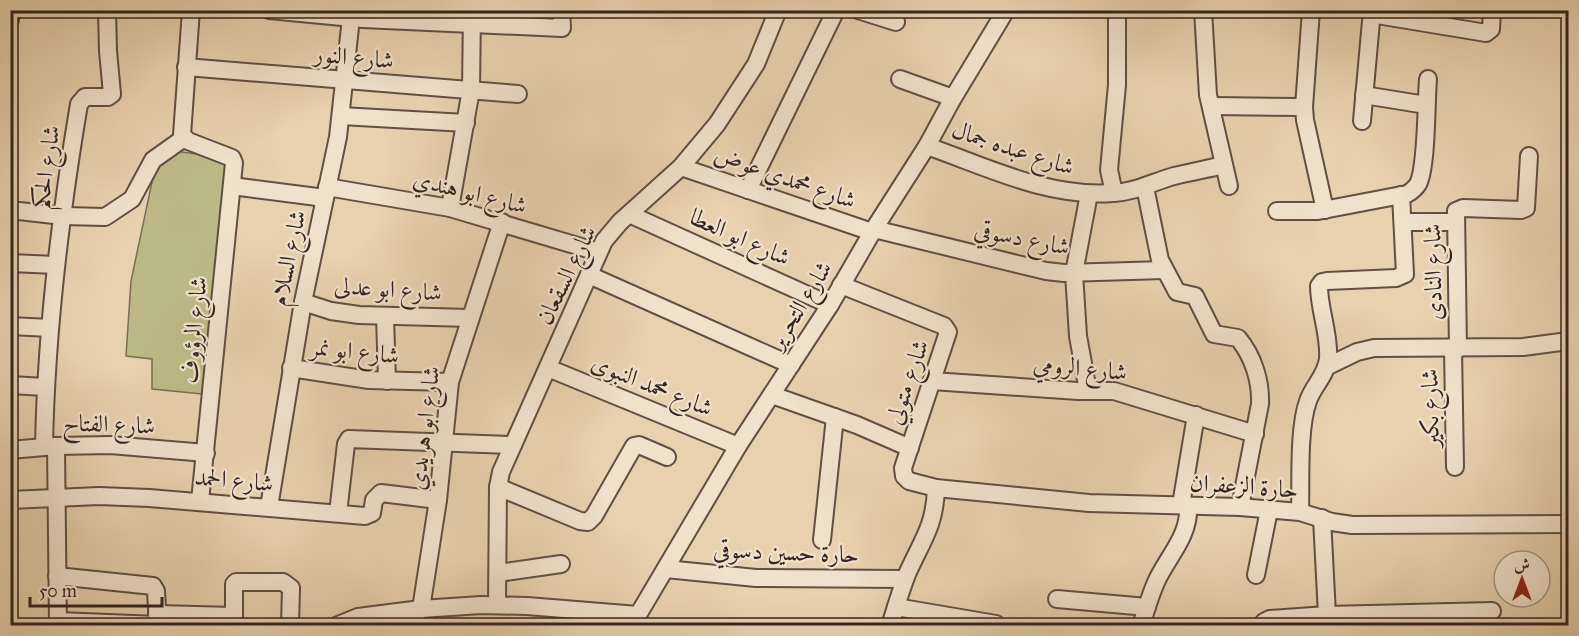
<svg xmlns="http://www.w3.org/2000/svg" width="1579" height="636" font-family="'IM FELL Great Primer',Amiri,serif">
<rect width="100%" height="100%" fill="#e8d1af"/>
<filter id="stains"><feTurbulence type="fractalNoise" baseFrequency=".00333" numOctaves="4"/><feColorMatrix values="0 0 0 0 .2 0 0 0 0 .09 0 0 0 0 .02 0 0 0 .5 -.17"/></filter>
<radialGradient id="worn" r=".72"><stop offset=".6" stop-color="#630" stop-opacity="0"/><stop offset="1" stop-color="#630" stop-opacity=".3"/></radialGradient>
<path fill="#bdb986" stroke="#786f53" stroke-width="1.5" d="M159,149L227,158L202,394L152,389V359L126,356L131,281Z"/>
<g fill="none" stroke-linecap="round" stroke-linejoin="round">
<defs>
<g id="street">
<path d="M191,10L182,135L188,141L232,158L234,163L200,501"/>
<path d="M269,10L363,19L562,28L561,10"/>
<path d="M858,10L896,22"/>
<path d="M1203,10L1208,95L1229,186"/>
<path d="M1311,10L1304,107L1305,120L1325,210"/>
<path d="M1371,14L1486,33L1491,29L1492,10"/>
<path d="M10,20L11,10"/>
<path d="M186,67L518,94"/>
<path d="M900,79L953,98"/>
<path d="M1364,95L1426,105"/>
<path d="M1211,106L1304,107"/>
<path d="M341,116L466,123"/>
<path d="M1362,121L1372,10"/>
<path d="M927,146C987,167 1048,198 1113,193C1135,192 1153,182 1174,176C1191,172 1207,169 1224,165"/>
<path d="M681,167L872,232"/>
<path d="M232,186L325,198"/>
<path d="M327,187L450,208L598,252"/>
<path d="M1145,187L1160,260L1177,292L1195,296L1214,334L1238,338C1253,356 1261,381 1260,404L1240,507"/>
<path d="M748,190L836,10"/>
<path d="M1114,193L1109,170L1117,85V10"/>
<path d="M450,208L471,90L472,10"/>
<path d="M10,210L63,216L105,217L132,199L153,160L184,138"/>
<path d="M1277,211H1318L1407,194C1412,191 1415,189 1418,184C1427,167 1426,103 1428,79"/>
<path d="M629,214L830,305"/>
<path d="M1403,222H1456"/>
<path d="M874,229L1046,271L1064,273L1164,270"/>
<path d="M10,263L56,265"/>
<path d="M589,275L791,365"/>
<path d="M841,285L944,326L948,332L903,468L904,476L909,481L936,488L1089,503L1240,507L1300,512L1332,522L1352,525L1568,524"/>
<path d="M303,302L331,311L359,315L470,318"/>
<path d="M385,316L387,381"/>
<path d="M10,326L50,328"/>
<path d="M1453,349L1455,467"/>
<path d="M1458,349L1456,211L1463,208L1521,210L1526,208L1529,156"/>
<path d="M1326,367L1357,352L1374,348L1523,347L1568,341"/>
<path d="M291,368L369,380L450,382"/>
<path d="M548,368L738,446"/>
<path d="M932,381L1078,391H1114L1255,434"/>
<path d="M10,385L45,387"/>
<path d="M1088,391L1078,336L1074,273L1089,194"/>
<path d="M772,395L857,425L910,448"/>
<path d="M56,446L58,626"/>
<path d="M44,447C46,332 60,217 79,104L85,97H108L112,94L108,51L107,10"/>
<path d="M10,450L56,446L110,445L206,453"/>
<path d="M498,487L580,521L588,522L594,516L634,446L639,445L667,457"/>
<path d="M10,500L99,496L149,498L365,516L372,513L374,500L381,493L438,500"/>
<path d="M1181,505L1196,415"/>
<path d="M269,507L303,302L338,137L351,18"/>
<path d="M1300,512C1301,481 1298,429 1308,401C1313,386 1326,376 1328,359C1330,335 1319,310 1319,286L1322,282L1327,281L1396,278L1405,274L1401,195"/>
<path d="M338,513L346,444L349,439L513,445"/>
<path d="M1322,518L1327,615"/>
<path d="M822,540L835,417"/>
<path d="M666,569L756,578L905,579"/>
<path d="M498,573L561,564"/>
<path d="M1256,575L1269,510"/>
<path d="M57,576L153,586L156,591L158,626"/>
<path d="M1057,599L1147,607"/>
<path d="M497,605L498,487L501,472L604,241L620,222L681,167L717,124L756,64L778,10"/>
<path d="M896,607L996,624"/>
<path d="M421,609L438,500L450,382L502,222"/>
<path d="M415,610L416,626"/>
<path d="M157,614L234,616"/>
<path d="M58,621L158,625"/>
<path d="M234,626V584L236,582H283L291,588L290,626"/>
<path d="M336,626L358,617L421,609L481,605L527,606L638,615"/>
<path d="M634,626L638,615L738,446L830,305L874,229L927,146L953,98L1006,10"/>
<path d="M890,626C896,607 901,589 908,572C923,539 935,525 936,488"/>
<path d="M1141,626C1146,610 1150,595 1157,580C1169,555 1190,535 1188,506"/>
<path d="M1263,626L1264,622L1270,619L1327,615L1492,611"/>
</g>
</defs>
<use href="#street" stroke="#605044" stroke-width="20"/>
<use href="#street" stroke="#f0e1cb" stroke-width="16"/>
</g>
<g text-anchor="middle" stroke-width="4.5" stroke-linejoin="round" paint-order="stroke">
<g font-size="24" fill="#332520" stroke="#f0e1cb">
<text transform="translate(354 57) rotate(5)" y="8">شارع النور</text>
<text transform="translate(1013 148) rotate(18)" y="8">شارع عبده جمال</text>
<text transform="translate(46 167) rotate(-82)" y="8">شارع الحكم</text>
<text transform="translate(785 177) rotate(19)" y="8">شارع محمدي عوض</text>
<text transform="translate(470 192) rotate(14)" y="8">شارع ابو هندي</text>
<text transform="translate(740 237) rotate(24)" y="8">شارع ابو العطا</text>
<text transform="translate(1022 238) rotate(11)" y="8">شارع دسوقي</text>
<text transform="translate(288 258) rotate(-78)" y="8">شارع السلام</text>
<text transform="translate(1433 272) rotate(-91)" y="8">شارع النادى</text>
<text transform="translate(566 275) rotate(-64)" y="8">شارع السقعان</text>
<text transform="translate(388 289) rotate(4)" y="8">شارع ابو عدلى</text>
<text transform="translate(800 305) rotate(-58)" y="8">شارع التحرير</text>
<text transform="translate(194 330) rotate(-85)" y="8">شارع الرؤوف</text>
<text transform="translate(355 351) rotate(6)" y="8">شارع ابو نمر</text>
<text transform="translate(1080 368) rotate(5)" y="8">شارع الرومي</text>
<text transform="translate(907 382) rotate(-71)" y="8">شارع متولي</text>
<text transform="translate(652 385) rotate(22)" y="8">شارع محمد النبوى</text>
<text transform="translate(1430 408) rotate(-91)" y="8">شارع بكير</text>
<text transform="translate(109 424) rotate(2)" y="8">شارع الفتاح</text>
<text transform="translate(424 428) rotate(-83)" y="8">شارع ابو هريدي</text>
<text transform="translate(234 480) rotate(5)" y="8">شارع الحمد</text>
<text transform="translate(1244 486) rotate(4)" y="8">حارة الزعفران</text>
<text transform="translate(786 552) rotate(2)" y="8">حارة حسين دسوقي</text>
</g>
</g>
<rect width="1579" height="636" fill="none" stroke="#e8d1af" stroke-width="36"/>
<rect x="12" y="12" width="1555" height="612" fill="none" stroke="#332520" stroke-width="3"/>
<rect x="18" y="18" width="1543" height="600" fill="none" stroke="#332520" stroke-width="1.5"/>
<g transform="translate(1522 579)"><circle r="28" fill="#f0e1cb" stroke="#a49687" stroke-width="1.5"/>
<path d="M0-4.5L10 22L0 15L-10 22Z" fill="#8f2418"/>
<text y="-9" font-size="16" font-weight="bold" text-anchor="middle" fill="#332520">ش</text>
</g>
<path d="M30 597v9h132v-9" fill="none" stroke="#332520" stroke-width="3"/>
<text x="39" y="597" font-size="18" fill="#332520" stroke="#f0e1cb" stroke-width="4.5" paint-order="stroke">50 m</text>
<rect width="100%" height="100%" filter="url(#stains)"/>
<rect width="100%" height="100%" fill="url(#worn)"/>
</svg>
